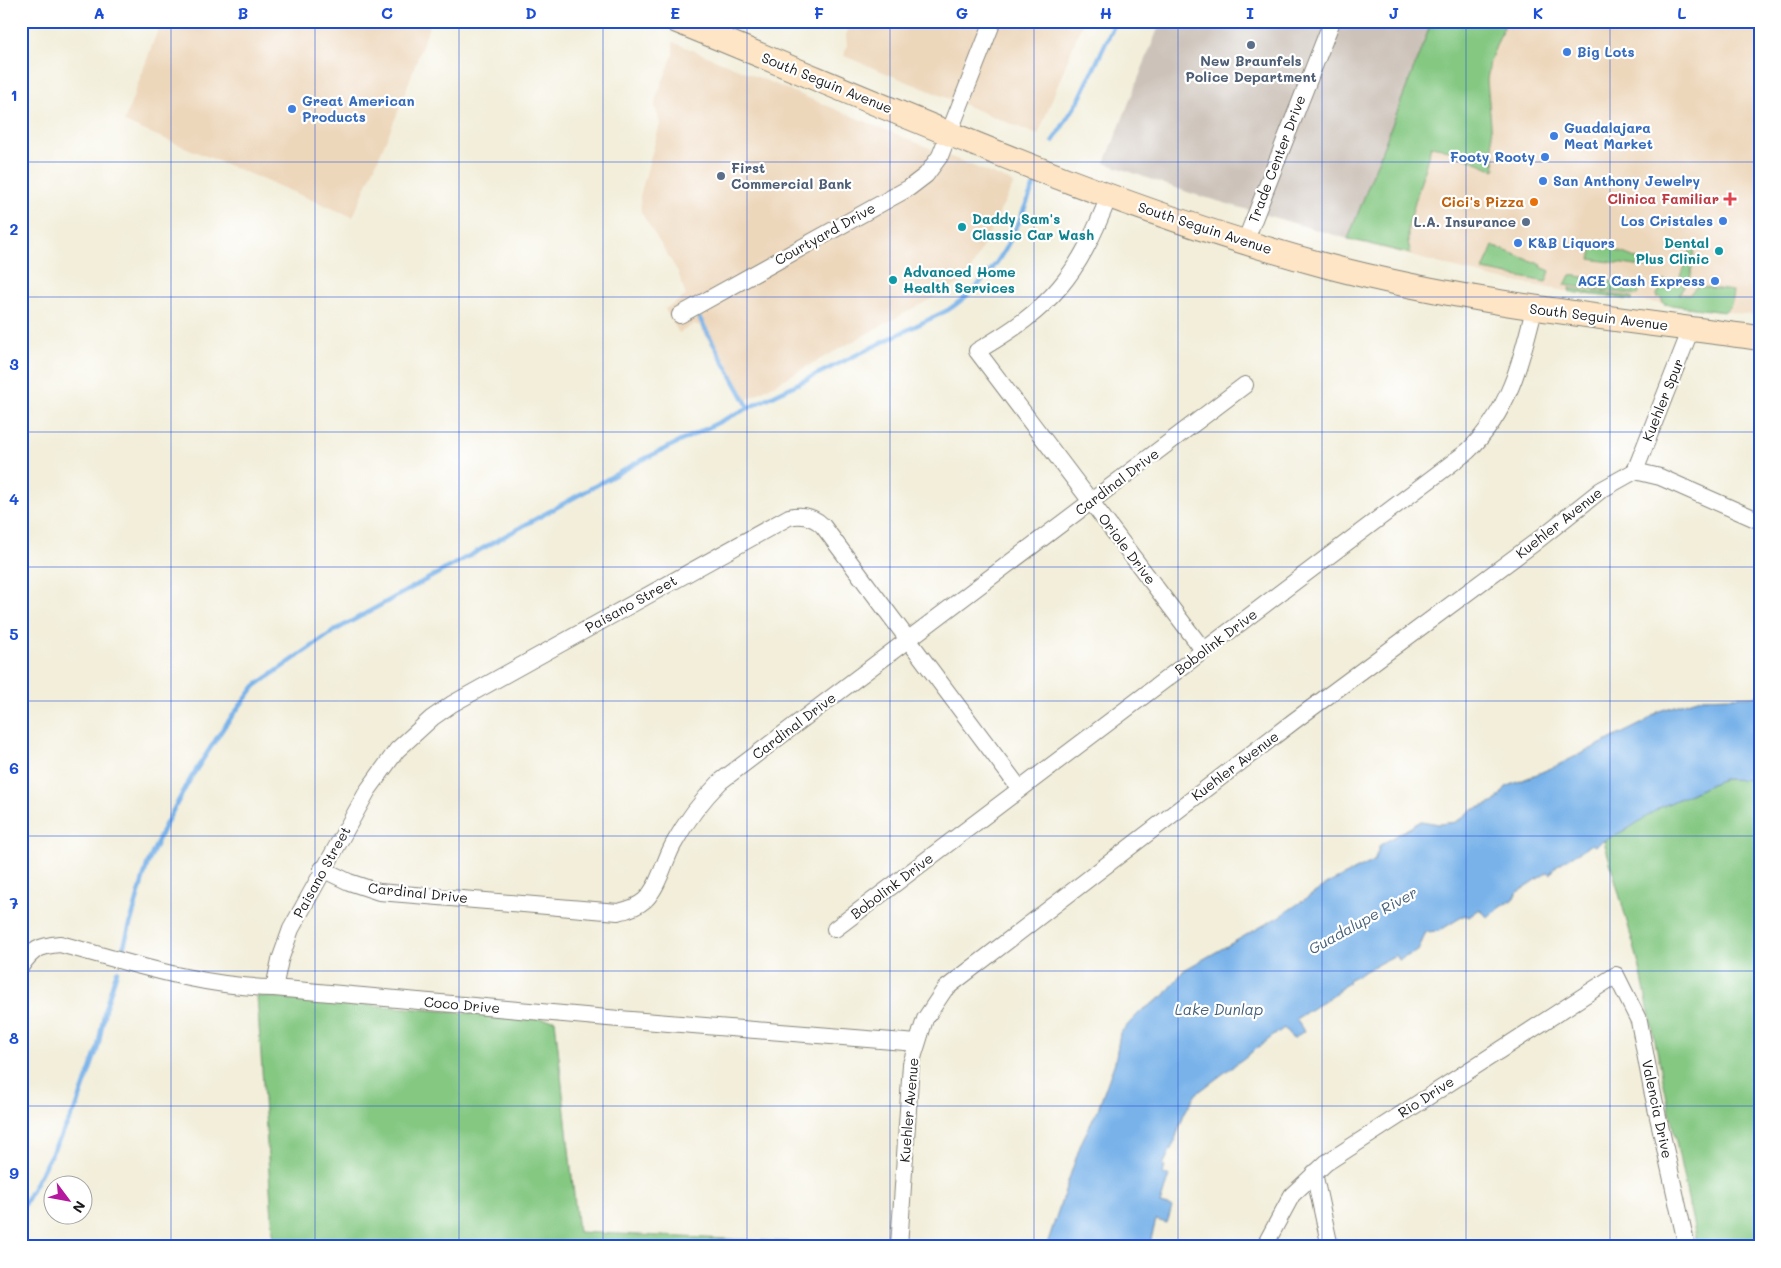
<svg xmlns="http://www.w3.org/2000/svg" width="1781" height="1268" font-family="Mali,sans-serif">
<rect width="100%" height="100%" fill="#fff"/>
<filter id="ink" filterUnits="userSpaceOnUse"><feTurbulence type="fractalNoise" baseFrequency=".02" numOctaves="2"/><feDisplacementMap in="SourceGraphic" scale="10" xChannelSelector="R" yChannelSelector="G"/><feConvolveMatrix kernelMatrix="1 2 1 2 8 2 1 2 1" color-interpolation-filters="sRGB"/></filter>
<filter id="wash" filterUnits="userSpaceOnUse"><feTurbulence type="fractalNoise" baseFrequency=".0096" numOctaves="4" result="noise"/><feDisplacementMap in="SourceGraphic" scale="20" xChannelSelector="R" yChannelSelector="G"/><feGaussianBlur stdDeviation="1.12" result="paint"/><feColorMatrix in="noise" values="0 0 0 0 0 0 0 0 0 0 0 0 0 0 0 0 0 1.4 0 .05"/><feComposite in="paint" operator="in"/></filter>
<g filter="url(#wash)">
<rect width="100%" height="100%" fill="#f2eeda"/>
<g fill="#edd7bb">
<path d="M161,21H431L398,112L353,217L124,122Z"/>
<path d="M852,21H1083L1038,135L844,56L847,45L846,35Z"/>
<path d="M1432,21H1760V316L1570,292L1493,278L1348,239Z"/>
<path d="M673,42L1014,183L970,272L960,283L744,401L700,326L694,324L679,333L665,309L686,296L678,272L641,212L640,196L660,124L655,106L656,98L673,55Z"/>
</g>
<path fill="#ccc2b9" d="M1161,21H1432L1348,239L1190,193L1105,163Z"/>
<g fill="#84c882" stroke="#50724f">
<path d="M1432,21H1506L1490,61L1487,80L1495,170L1442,148L1431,146L1408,227V242L1411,254L1348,239Z"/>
<path d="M1594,242L1651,264L1649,268L1590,259Z"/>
<path d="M1493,246L1542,265L1541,267L1550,271L1546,282L1483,270Z"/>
<path d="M1692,246L1695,247L1690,281L1679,279Z"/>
<path d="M1570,275L1642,286L1638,295L1565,285Z"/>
<path d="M1664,280L1685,285L1679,294L1689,295L1697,286L1733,291L1731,305L1724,312L1664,304L1660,297H1656Z"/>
<path d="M1569,288L1632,297L1633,300L1570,292Z"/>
<path d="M1723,779L1760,780V1247H1698L1639,964L1604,841L1661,807Z"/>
<path d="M257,996L555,1020L578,1232L893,1247H274Z"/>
</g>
<path fill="#78b2e9" stroke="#4a6782" d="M1760,696V780L1723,779L1661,807L1631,827L1594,846L1592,844L1556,866L1551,874L1548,872L1518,892L1513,899L1487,917L1480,909L1469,917L1465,915L1439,931L1426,932L1418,951L1399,960L1396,955C1379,963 1365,972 1348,980L1349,983L1338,989L1339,991L1296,1019L1304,1031L1293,1039L1284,1028L1196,1094L1184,1114L1174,1143L1163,1165L1165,1166L1163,1174L1169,1176L1160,1204L1172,1207L1167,1223L1156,1220L1149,1247H1046L1081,1143L1098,1109L1115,1062L1120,1033L1141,1011L1164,996L1184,970L1280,916L1329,883L1374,861L1380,845L1421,821L1439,824L1456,822L1472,810L1495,802L1506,787L1556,766L1643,723L1659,711L1701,698Z"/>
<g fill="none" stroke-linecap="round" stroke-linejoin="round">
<g stroke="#78b2e9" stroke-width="4.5">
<path d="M1053,141L1079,100L1116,21"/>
<path d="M700,319L749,408"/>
<path d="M123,949L147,865L164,827L192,776L224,727L255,686L334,631L640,461L948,310C998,276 1012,239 1034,185"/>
<path d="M21,1210L77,1106L98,1047L105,1009L117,971"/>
</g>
</g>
</g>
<g filter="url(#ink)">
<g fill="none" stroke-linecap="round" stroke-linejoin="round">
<defs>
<g id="minor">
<path d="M1109,196C1078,276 1052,308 977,351L1204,651"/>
<path d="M1245,242L1332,21"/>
<path d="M680,315L909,188L926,175L940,156L993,21"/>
<path d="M1635,471L1691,329"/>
<path d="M322,869L349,882L379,892L618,912C628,910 637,907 645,900C659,886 664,862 673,845C686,821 702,800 721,781L1245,385"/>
<path d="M835,929L1468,451C1509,412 1521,362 1534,309"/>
<path d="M21,966C33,949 39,946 60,944C131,963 201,987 274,988L619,1019L917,1043"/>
<path d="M274,988L280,960L291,929L368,790L397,750L432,718L452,704L789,517C802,514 813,516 823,526L1020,789"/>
<path d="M1314,1173L1330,1247"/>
<path d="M899,1247L911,1064L925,1019L945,989L1294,721L1533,544L1601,490L1635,471L1660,477L1760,521"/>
<path d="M1264,1247L1292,1195L1326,1163L1616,975L1639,1021L1652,1090L1687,1247"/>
</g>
<path id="secondary" d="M677,21C892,108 1103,206 1327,266C1471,304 1613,318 1760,338"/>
</defs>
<use href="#minor" stroke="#87857b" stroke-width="18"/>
<use href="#secondary" stroke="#87857b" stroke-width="26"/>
<use href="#minor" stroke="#fff" stroke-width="16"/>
<use href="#secondary" stroke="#fde5c5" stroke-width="24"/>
</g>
</g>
<path fill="none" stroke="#1d4ed8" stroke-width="1" stroke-opacity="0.55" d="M171,21V1247M315,21V1247M459,21V1247M603,21V1247M747,21V1247M890,21V1247M1034,21V1247M1178,21V1247M1322,21V1247M1466,21V1247M1610,21V1247M21,162H1760M21,297H1760M21,432H1760M21,567H1760M21,701H1760M21,836H1760M21,971H1760M21,1106H1760"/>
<g fill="#5c6f8a" stroke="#fff" stroke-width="2">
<circle cx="1251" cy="45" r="5"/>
<circle cx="721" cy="176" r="5"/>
<circle cx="1526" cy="222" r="5"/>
</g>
<g fill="#3f7fe0" stroke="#fff" stroke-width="2">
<circle cx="1567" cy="52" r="5"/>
<circle cx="292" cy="109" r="5"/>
<circle cx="1554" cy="136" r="5"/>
<circle cx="1545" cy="157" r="5"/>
<circle cx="1543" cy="181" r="5"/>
<circle cx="1723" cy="221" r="5"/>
<circle cx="1518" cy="243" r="5"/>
<circle cx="1715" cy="281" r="5"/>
</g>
<path fill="#e0444e" stroke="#fff" stroke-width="2" d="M1727.5 191.5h5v5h5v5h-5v5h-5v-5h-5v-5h5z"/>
<circle fill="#e8710a" stroke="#fff" stroke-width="2" cx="1534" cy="202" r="5"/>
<g fill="#0f9aa8" stroke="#fff" stroke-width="2">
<circle cx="962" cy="227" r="5"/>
<circle cx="1719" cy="251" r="5"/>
<circle cx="893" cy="280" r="5"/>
</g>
<g text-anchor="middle" stroke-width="4.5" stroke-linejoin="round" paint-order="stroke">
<g font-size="14" font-weight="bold" fill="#366cbe" stroke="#fff" text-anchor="start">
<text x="1577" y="57">Big Lots</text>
<text x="302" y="106">Great American<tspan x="302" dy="16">Products</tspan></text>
<text x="1564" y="133">Guadalajara<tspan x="1564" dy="16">Meat Market</tspan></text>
<text x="1535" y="162" text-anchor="end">Footy Rooty</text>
<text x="1553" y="186">San Anthony Jewelry</text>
<text x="1713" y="226" text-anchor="end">Los Cristales</text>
<text x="1528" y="248">K&amp;B Liquors</text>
<text x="1705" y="286" text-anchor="end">ACE Cash Express</text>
</g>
<g font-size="14" font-weight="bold" fill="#4e5e75" stroke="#fff">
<text x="1251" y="66">New Braunfels<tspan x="1251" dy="16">Police Department</tspan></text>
<text x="731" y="173" text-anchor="start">First<tspan x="731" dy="16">Commercial Bank</tspan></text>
<text x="1516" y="227" text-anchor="end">L.A. Insurance</text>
</g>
<g font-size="14" fill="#1c1c1c" stroke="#fff">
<text transform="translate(827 83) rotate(22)" y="5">South Seguin Avenue</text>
<text transform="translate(1277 159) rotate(-69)" y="5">Trade Center Drive</text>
<text transform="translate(1205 228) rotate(18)" y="5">South Seguin Avenue</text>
<text transform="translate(825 234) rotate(-29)" y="5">Courtyard Drive</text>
<text transform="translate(1599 317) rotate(7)" y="5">South Seguin Avenue</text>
<text transform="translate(1663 400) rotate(-68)" y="5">Kuehler Spur</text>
<text transform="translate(1117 482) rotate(-37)" y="5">Cardinal Drive</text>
<text transform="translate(1559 523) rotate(-38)" y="5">Kuehler Avenue</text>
<text transform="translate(1127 549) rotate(53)" y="5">Oriole Drive</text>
<text transform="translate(631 604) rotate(-29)" y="5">Paisano Street</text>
<text transform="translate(1216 642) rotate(-37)" y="5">Bobolink Drive</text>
<text transform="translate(794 726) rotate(-37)" y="5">Cardinal Drive</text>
<text transform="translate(1235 766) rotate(-37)" y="5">Kuehler Avenue</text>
<text transform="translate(322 872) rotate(-61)" y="5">Paisano Street</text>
<text transform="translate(892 886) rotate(-37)" y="5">Bobolink Drive</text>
<text transform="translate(418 893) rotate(6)" y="5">Cardinal Drive</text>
<text transform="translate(462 1005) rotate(5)" y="5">Coco Drive</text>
<text transform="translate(1426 1097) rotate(-33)" y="5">Rio Drive</text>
<text transform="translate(1657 1109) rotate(78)" y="5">Valencia Drive</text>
<text transform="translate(909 1110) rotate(-85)" y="5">Kuehler Avenue</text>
</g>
<g font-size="14" font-weight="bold" fill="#be3a42" stroke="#fff" text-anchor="end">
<text x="1719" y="204">Clinica Familiar</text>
</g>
<g font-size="14" font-weight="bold" fill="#c56008" stroke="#fff" text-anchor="end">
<text x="1524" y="207">Cici's Pizza</text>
</g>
<g font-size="14" font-weight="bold" fill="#0d838f" stroke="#fff" text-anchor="start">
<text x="972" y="224">Daddy Sam's<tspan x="972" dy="16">Classic Car Wash</tspan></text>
<text x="1709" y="248" text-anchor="end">Dental<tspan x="1709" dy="16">Plus Clinic</tspan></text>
<text x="903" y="277">Advanced Home<tspan x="903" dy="16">Health Services</tspan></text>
</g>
<g font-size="15" font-style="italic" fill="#456078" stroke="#fff">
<text transform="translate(1363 921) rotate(-29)" y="5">Guadalupe River</text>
<text x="1219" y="1015">Lake Dunlap</text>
</g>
</g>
<rect width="1781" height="1268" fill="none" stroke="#fff" stroke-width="55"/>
<g transform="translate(68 1200) rotate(122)"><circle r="24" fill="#ffffff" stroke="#a4a4a4"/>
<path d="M0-4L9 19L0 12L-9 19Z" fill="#b5179e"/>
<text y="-8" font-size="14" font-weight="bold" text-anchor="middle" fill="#1c1c1c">N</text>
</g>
<rect x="28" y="28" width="1726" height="1212" fill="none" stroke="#1d4ed8" stroke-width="2"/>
<g font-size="16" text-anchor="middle" font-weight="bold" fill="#1d4ed8">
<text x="99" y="19">A</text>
<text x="243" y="19">B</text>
<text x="387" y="19">C</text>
<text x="531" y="19">D</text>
<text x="675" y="19">E</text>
<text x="819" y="19">F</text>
<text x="962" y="19">G</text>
<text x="1106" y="19">H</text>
<text x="1250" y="19">I</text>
<text x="1394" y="19">J</text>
<text x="1538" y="19">K</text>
<text x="1682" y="19">L</text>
<text x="14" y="101">1</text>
<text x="14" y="235">2</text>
<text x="14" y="370">3</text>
<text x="14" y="505">4</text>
<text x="14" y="640">5</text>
<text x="14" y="774">6</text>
<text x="14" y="909">7</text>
<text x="14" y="1044">8</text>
<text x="14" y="1179">9</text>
</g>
</svg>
